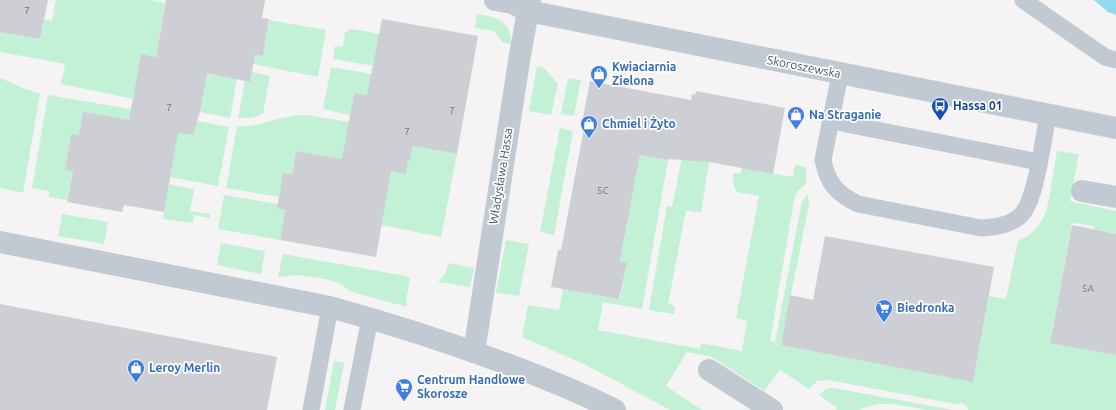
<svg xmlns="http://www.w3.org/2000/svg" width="1116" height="410" font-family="Ubuntu,sans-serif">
<rect width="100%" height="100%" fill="#f5f3f3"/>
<g fill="#c3f1d5">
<path d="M56,0H149L165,3L156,57L141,54L139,100L61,84L65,64L0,52V32L40,39L44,20L52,21Z"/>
<path d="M477,14C496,17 512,21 511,44L502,42L494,31L475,28Z"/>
<path d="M269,20L326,30L318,77L253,64L255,55L263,56Z"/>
<path d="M351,29L380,34L374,66L333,59L335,46L343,47L345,32Z"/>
<path d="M207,63L237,79L230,118L200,112Z"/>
<path d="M537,66L544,68L558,84L551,115L529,111Z"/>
<path d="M331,67L372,74L369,96L354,93L350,115L323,109Z"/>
<path d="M252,72L270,76L263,114L252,118H238L245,81H250Z"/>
<path d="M0,78L28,90L40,94L23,193L0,188Z"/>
<path d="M568,78L581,80L574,116L561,114Z"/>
<path d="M48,95L137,110L135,121L79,136L71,135L65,170L73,171L67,200L49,197V191L32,188Z"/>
<path d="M299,115H306L355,123L346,139L342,159L296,151L292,174L283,173L279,197L226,188L237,127C259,127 278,117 299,115Z"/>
<path d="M198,121L229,127L218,186L170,177L176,143L172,132L193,135L195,122L197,123Z"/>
<path d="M560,128L573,131L554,235L540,232Z"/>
<path d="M413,146L457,154L441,237L381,225L389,182L385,170L406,174L408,161H410Z"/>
<path d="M1057,151L1079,154L1070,201L1116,211V234L1093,229L1094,226L1072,223L1050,342L1116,355V410H968L967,407L962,403L955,404L829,380L817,381L809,389L780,370L764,391L712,357L687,352L666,386L702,410H670L586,365L522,337L528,305L559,310L563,289L620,299L627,263L620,261L640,155L668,160L642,309L603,302L598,330L700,349L701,343L742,351L747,321L736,318L759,196L737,192L734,187L733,173L740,174L742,168L793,177L795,165L806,167V184L797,192L794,200L770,341L775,342L802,201L808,194L809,204L781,345L973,381L989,296L1006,299L1018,241C1043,230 1047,213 1051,188C1053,176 1055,163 1057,151Z"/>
<path d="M682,157L709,162L701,213L686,210L668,304L675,306L674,314L649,310L667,206L672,207Z"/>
<path d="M168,184L194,189L190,211L210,214V218L194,215L193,223L163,219Z"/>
<path d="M224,195L278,204V208L285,210L280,240L218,229Z"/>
<path d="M62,214L108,222L104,244L58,236Z"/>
<path d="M506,240L529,244L519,296L496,293Z"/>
<path d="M221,243L265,251L261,274L217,265Z"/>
<path d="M283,254L406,276L410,279L406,301L407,307L352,292L339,283L325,279L298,275L278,277Z"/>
<path d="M449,263L474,268L470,287L438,282L445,274Z"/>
<path d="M334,361L344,363L335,410H325Z"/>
<path d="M830,388H834L953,410H928L892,404H879L869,406L859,410H836L837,408L819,395L826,389Z"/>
</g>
<path fill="#90daee" d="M1094,0H1116V15L1108,12Z"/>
<g fill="#cdcfd5">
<path d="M0,0H48L40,39L0,32Z"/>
<path d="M166,0H265L262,18L269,19L263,56L255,55L250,82L207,73L200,112L193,135L178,133L164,212L124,205L122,212L67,202L73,171L65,170L71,134L79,136L83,112L129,120L141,54L156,57Z"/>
<path d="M382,19L478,36L457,154L413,146L410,161H408L406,174L391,171L376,257L280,240L285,210L277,208L283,173L292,174L296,151L342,159L354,93L367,95Z"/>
<path d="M590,81L691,100L692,94L695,95L696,91L785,108L773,174L709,162L669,159L668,160L640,155L620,261L627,263L619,299L551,287L558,250H561L586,118H583Z"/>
<path d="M1072,225L1116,234V355L1050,343Z"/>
<path d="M825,236L994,267L973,382L781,345L790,295L813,300Z"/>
<path d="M0,304L277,357L267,410H0Z"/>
</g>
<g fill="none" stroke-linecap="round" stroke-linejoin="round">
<g stroke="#c1cad2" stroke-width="17">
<path d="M1023,0L1105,57L1116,60"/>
<path d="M840,74L823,160C828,184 836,193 858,204L981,228C995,227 1007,226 1019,217C1036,204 1043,139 1048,115"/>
<path d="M831,121L1039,162"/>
<path d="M311,410L330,307"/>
<path d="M352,410L370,318"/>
</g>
<g stroke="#c1cad2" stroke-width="22">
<path d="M495,0L512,3L528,11L1116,128"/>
<path d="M1082,191L1116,197"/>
<path d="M0,242L330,307C392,324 454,344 515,367C549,380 582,393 615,410"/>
<path d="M474,352L520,55L530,0"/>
<path d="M709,370L772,410"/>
</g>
</g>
<defs>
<symbol id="shop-pin" viewBox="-11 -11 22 30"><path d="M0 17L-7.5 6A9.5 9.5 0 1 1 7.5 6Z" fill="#3f7fe0" stroke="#fff"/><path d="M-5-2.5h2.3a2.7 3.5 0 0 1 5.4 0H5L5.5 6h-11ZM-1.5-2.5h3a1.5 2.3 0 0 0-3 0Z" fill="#fff"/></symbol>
<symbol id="bus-pin" viewBox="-11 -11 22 30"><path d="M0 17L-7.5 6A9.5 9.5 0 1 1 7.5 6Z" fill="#1a4fb4" stroke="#fff"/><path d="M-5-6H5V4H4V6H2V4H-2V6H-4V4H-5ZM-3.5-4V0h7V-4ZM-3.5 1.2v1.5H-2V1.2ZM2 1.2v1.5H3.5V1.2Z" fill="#fff"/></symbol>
<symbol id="supermarket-pin" viewBox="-11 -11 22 30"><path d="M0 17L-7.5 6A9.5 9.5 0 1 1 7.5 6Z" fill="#3f7fe0" stroke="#fff"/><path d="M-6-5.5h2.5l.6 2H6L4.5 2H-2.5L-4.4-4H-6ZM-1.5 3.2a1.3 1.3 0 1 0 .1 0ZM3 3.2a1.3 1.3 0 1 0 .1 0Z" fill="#fff"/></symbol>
</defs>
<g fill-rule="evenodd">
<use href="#shop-pin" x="589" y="64" width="20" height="27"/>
<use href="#bus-pin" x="930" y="96" width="20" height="27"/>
<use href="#shop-pin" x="786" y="105" width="20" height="27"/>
<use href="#shop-pin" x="579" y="114" width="20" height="27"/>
<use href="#supermarket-pin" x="874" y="298" width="20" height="27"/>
<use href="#shop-pin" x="126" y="358" width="20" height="27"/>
<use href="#supermarket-pin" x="394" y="377" width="20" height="27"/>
</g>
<g text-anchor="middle" stroke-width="3.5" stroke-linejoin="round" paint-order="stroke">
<g font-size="10" fill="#6b747e">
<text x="27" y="14">7</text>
<text x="169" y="111">7</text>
<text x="452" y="114">7</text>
<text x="407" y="135">7</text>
<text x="603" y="194">5C</text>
<text x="1088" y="292">5A</text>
</g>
<g font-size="12" font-weight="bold" fill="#366cbe" stroke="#fff" text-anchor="start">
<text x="612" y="71">Kwiaciarnia<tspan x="612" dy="14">Zielona</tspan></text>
<text x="809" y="119">Na Straganie</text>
<text x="602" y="128">Chmiel i Żyto</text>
<text x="897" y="312">Biedronka</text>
<text x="149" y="372">Leroy Merlin</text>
<text x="417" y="384">Centrum Handlowe<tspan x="417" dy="14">Skorosze</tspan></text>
</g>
<g font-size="12" fill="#4a5661" stroke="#fff">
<text transform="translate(804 67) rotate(11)" y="4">Skoroszewska</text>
<text transform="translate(501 176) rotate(-81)" y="4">Władysława Hassa</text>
</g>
<g font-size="12" font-weight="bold" fill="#164399" stroke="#fff" text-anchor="start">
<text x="953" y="110">Hassa 01</text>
</g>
</g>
</svg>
